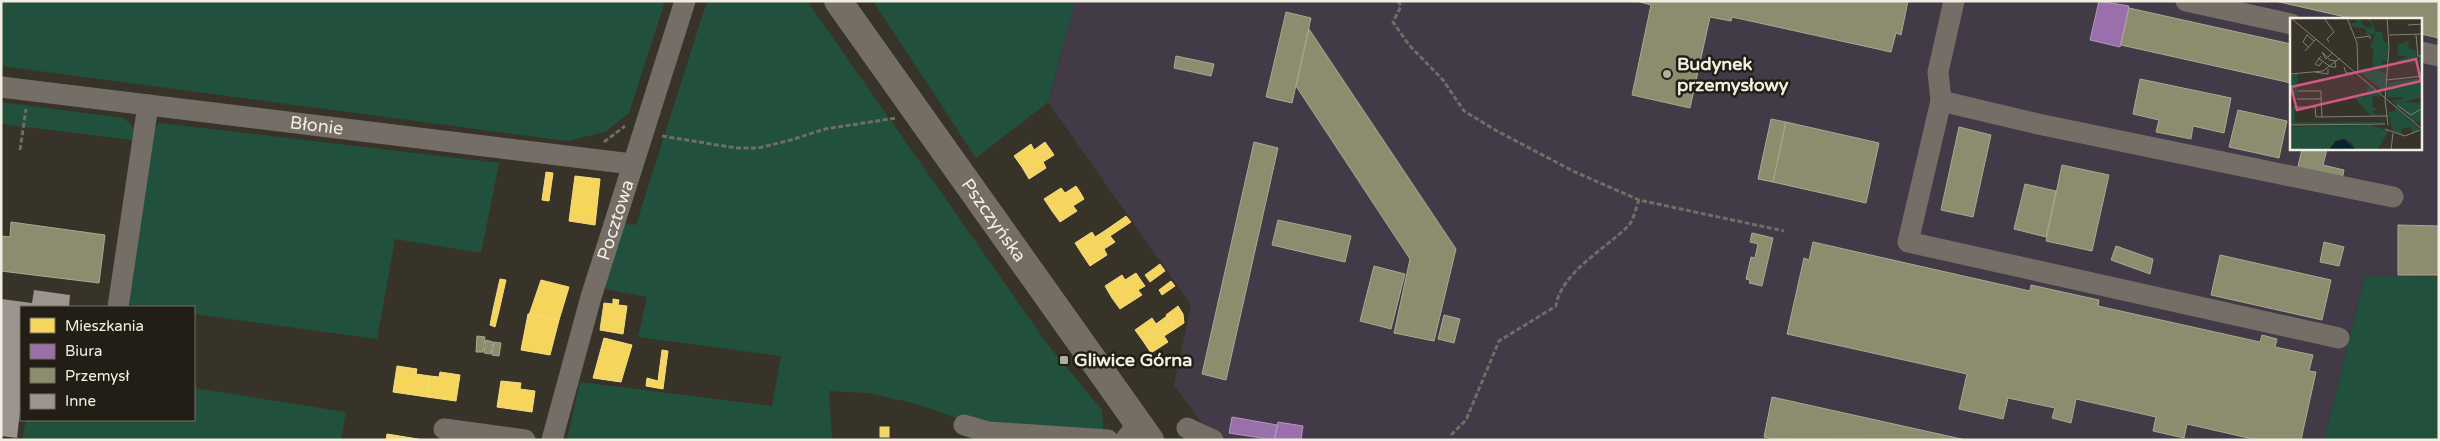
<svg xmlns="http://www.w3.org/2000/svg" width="2440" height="441" font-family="'Varela Round',sans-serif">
<rect width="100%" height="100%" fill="#383328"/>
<path fill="#423a46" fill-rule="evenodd" d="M1075,1H1309L1319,3V1H2439V277L2365,275L2324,440H1214L1174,385L1191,305L1048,102ZM2291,19H2421V149H2291Z"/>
<g fill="#21513c">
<path d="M1,1H665L629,113L605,132L567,141L1,66Z"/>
<path d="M707,1H807L1048,345L1102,410L1104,440H972L971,423L917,404L868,393L829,391L832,440H567L580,382L772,406L781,356L638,337L647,297L605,289L622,223L636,225Z"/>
<path d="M873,1H1075L1048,102L976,158Z"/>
<path d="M1,102L124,118L135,129L133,140L1,124Z"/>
<path d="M160,123L499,163L481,253L395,239L377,339L194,314V307H146L128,304L151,130Z"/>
<path d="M2365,275L2439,277V440H2324Z"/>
<path d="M194,388L346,412L341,440H22L26,420H194Z"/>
</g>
<g fill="#f6d55c" stroke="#f5dc84">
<path d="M1045,142L1050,149L1022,167L1014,156L1031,144L1034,150Z"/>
<path d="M1050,149L1054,155L1043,162L1046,168L1029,179L1022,167Z"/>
<path d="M546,172L553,173L549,201L542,200Z"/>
<path d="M575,176L600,179L595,225L569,221Z"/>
<path d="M1076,186L1080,192L1052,211L1044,199L1061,188L1065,193Z"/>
<path d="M1080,192L1084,199L1073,206L1077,211L1060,222L1052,211Z"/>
<path d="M1126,216L1131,222L1110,236L1106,230Z"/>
<path d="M1106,230L1110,236L1082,254L1075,243L1092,232L1095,237Z"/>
<path d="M1110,236L1115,242L1104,249L1107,255L1090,266L1082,254Z"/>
<path d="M1160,264L1165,271L1150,282L1145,275Z"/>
<path d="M1136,273L1140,279L1112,298L1105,286L1122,275L1125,280Z"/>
<path d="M500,279L506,280L499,311L493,310Z"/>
<path d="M1140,279L1145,286L1138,290L1142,295L1120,309L1112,298Z"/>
<path d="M541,280L569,287L559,320L529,315Z"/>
<path d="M1171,281L1175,286L1162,295L1159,290Z"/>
<path d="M613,299L619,300L618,305L627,306L623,334L600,330L604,303L613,304Z"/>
<path d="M1178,306L1183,314L1171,322L1166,315Z"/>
<path d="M493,310L499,311L495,327L490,325Z"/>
<path d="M528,314L559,320L550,355L521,350Z"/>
<path d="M1183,314L1184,323L1175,329L1171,322Z"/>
<path d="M1167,316L1171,322L1143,341L1135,330L1152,318L1156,324Z"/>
<path d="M1171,322L1175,329L1164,336L1168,342L1151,353L1143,341Z"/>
<path d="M604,338L632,345L621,382L593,378Z"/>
<path d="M662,350L668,351L663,389L646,386L647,378L658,381Z"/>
<path d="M397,366L417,369L416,374L430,376L427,397L393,392Z"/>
<path d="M440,372L460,375L456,401L427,397L430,376L439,377Z"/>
<path d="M501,381L521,383L520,389L535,391L532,412L497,407Z"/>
<rect x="880" y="427" width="9" height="10"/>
<path d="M387,434L424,440H386Z"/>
</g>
<g fill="#9970ab" stroke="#b496bc">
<path d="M2099,1L2129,6L2120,47L2090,40Z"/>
<path d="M1232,417L1277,425L1274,440L1229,433Z"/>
<path d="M1278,422L1303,426L1301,440H1275Z"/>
</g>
<g fill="#8c8c6e" stroke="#aba991">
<path d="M1636,1H1908L1901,35L1896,33L1891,52L1732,17L1731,21L1710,17L1690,108L1632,95L1651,5Z"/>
<path d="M2275,1H2439V38L2421,34V19H2354Z"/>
<path d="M2129,8L2291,44V83L2121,45Z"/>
<path d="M1286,12L1311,18L1292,103L1266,97Z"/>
<path d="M1309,29L1456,249L1434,341L1394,333L1410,259L1296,86Z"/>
<path d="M1176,56L1214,64L1211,76L1174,68Z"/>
<path d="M2140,79L2231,98L2224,133L2193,126L2191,139L2156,132L2159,120L2133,114Z"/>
<path d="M2238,110L2287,121L2279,158L2229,147Z"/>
<path d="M1771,119L1786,122L1773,182L1758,179Z"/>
<path d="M1786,122L1879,143L1866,203L1773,182Z"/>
<path d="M1959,127L1991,135L1973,217L1941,210Z"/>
<path d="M1254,142L1278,148L1226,380L1202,374Z"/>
<path d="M2302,149H2327L2323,165L2344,170L2341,185L2296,175Z"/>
<path d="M2062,165L2109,175L2092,251L2046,241Z"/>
<path d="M2025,184L2056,191L2046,237L2014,229Z"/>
<path d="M1278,220L1351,236L1345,262L1272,245Z"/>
<path d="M11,222L105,235L99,283L1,271V236L10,237Z"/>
<path d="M2398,225L2439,226V275H2398Z"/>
<path d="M1752,233L1773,238L1762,286L1749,283L1750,280L1746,279L1751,257L1755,258L1758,244L1750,242Z"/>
<path d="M1813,242L2030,291L2031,285L2099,300L2098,306L2260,342L2262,335L2277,339L2275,347L2313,355L2309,371L2316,372L2301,440H2257L2187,424L2184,438L2153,431L2156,417L2076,399L2071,423L2052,418L2055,408L2008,398L2003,419L1959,409L1967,374L1787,334L1804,258L1809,260Z"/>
<path d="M2324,242L2344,247L2339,266L2320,262Z"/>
<path d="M2116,246L2153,259L2150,274L2111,260Z"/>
<path d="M2220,255L2331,280L2322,320L2211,295Z"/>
<path d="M1374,266L1405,274L1391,329L1360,321Z"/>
<path d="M1444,315L1460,319L1454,343L1438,339Z"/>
<path d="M477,336L485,337L483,352H476Z"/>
<path d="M486,340L493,342L491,354L484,353Z"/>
<path d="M494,342L501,343L499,356L492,355Z"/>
<path d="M1772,397L1966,440L1773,439L1764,437Z"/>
</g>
<path fill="#9c948e" d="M34,290L70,295L69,307H21V402L17,438L1,436V299L32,303Z"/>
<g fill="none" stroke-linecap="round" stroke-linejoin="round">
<g stroke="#706d64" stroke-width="3" stroke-dasharray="5 2.5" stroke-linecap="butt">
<path d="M1398,1L1401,6L1393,22L1409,45L1443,80L1464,111L1497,131L1573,171L1639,200"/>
<path d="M662,136L736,148H758L791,140L825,129L896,118"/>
<path d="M604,142L625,126"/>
<path d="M20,150L26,109"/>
<path d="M1451,435L1466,420L1499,341L1556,306C1561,272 1607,248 1629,225C1634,219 1636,207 1639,200L1784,231"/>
</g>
<g stroke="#746e66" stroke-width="21">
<path d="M1954,1L1938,72L1941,101L2038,124L2393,197"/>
<path d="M2186,1L2291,24"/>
<path d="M2421,52L2439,56"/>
<path id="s1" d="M1,87L632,164"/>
<path d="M1941,101L1908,242L2339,338"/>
<path d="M118,307L148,105"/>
<path d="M964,425L988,432L1108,440"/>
<path d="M1187,428L1213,440"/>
<path d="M444,429L525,440"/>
<path id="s2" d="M552,440L591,297L685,1"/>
<path d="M1125,440L1138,424"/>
</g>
<path stroke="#746e64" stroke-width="28" id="s3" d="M838,1L1150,440"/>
</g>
<g fill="#b2ada1" stroke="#221e15" stroke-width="2">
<circle cx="1667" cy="74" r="5"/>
<rect x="1059" y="355" width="10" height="10" rx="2.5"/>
</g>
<g text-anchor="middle" stroke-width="5" stroke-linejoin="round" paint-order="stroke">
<g font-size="18" font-weight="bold" fill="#f3eee2" stroke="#221e15" text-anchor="start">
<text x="1677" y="70">Budynek<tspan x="1677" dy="21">przemysłowy</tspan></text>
<text x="1074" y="366">Gliwice Górna</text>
</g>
<g font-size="18" fill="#f3eee2" stroke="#221e15">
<text dy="6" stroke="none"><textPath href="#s1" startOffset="318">Błonie</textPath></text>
<text dy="6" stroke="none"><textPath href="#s2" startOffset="229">Pocztowa</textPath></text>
<text dy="6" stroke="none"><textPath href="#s3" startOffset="269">Pszczyńska</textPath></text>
</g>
</g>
<g transform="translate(2290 18)">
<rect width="132" height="132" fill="#383328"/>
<path d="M62,0H71L72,6L78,10L83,8L76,0H80L86,14H92L94,24L98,25L97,43L91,44L97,50L87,52L97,56L94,74L69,52L76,49L77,53H84L82,45L84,32L80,28L86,15L77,17L75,10L63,9L61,6L67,4ZM118,23L119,31L126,32L127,38H132V54L128,40L124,44L109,46L108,42L118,39L107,37L108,26ZM8,55L7,77L0,78V57ZM132,60V79L114,84L130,85L132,103L124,104L102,82L113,81V79H97L98,65ZM79,67L92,78L82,79L83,89L88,92H84V96L97,97L81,98L64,79L76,78ZM0,89L5,90V104H94L97,99L94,105L0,107ZM105,89L129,111L123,116L120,109L111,111V117L102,112L104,110L102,111L98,94L106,93ZM81,107L99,113L87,132H66L61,124L54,121L46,122L38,132H0V109Z" fill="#21513c"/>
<path d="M54,121L66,132H39L45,124Z" fill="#052330"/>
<path fill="none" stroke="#837e72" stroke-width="1" d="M1,0L133,112M34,0L44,14L37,21L39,24M57,0L67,25L68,55M97,0L99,30L95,82L98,107M118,7L133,6M99,17L133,16M126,17L128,38H133M66,20L80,18V21M18,29L13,24L17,17L24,23M15,33L26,21M32,34L36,41L42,35M32,34L40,42L46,43M31,38L25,46L29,48L32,44M28,40L41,49H46L45,44M54,49L56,55H65M25,54L38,56V51M0,56L33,53L50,40M97,62L133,58M8,73H31V81M7,81H31L32,99M107,87L121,97L131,91M4,89H25L26,99L98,98M0,107L95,106M95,111L115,118L130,112M101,132L103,115"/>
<path fill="#d15884" fill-opacity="0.15" stroke="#d15884" stroke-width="2.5" d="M126,41L131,63L7,92L1,69Z"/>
<rect width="132" height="132" fill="none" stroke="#f3eee2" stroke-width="2.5"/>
</g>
<rect width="2440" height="441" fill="none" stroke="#f3eee2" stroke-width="5"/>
<rect x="20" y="306" width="175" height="115" fill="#221e15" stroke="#767167"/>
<rect x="30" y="318" width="25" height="15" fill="#f6d55c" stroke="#767167"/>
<text x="65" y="331" font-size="15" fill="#f3eee2">Mieszkania</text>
<rect x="30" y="344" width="25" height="15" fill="#9970ab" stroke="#767167"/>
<text x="65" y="356" font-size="15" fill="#f3eee2">Biura</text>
<rect x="30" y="368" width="25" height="15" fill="#8c8c6e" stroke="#767167"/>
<text x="65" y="381" font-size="15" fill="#f3eee2">Przemysł</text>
<rect x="30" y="394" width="25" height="15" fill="#9c948e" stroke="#767167"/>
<text x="65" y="406" font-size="15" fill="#f3eee2">Inne</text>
</svg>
